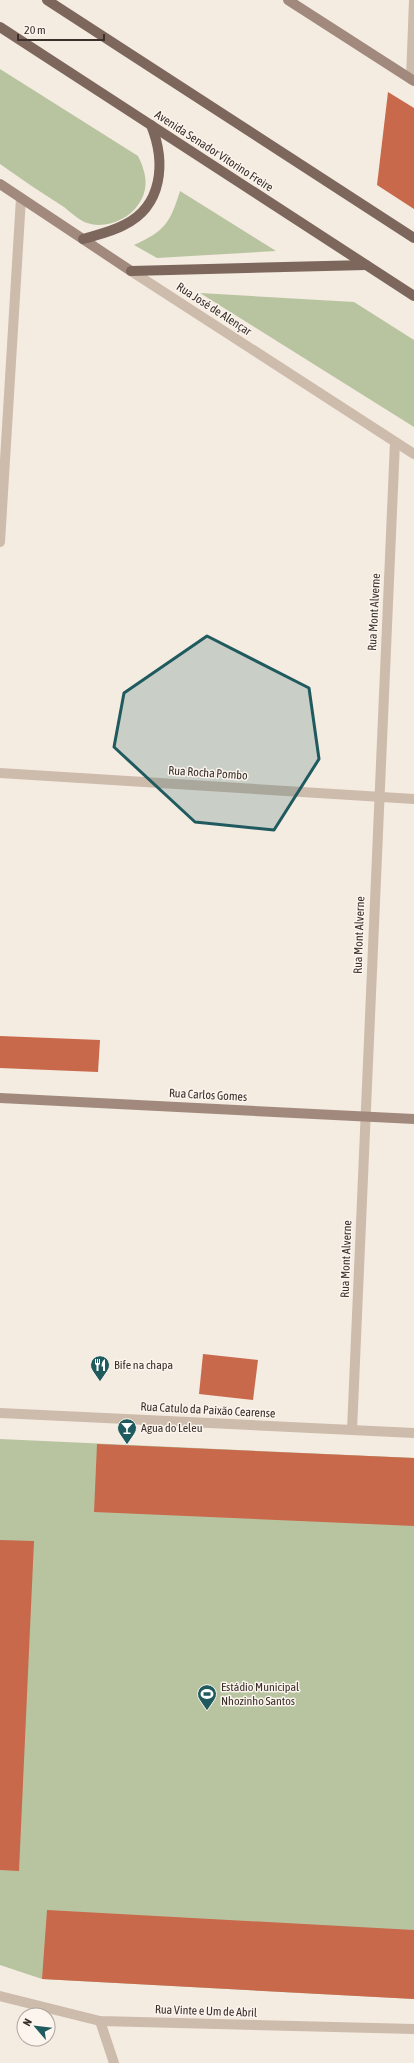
<svg xmlns="http://www.w3.org/2000/svg" width="414" height="2063" font-family="'Asap Condensed',sans-serif">
<rect width="100%" height="100%" fill="#f4ebe1"/>
<g fill="#b8c4a0">
<path d="M0,69L138,156C146,172 150,189 138,205C128,220 105,229 87,223C79,220 70,212 64,207C42,193 21,179 0,164Z"/>
<path d="M180,191L276,251L157,258L134,245C165,231 170,223 180,191Z"/>
<path d="M200,293L354,302L414,340V427Z"/>
<path d="M0,1439L414,1458V1999L42,1979L0,1965Z"/>
</g>
<g fill="#c8694b">
<path d="M388,92L414,108V209L377,185Z"/>
<path d="M0,1036L100,1040L98,1072L0,1068Z"/>
<path d="M203,1354L258,1360L253,1400L199,1394Z"/>
<path d="M97,1444L414,1458V1526L94,1512Z"/>
<path d="M0,1540L34,1541L19,1871L0,1870Z"/>
<path d="M47,1910L414,1930V1999L42,1979Z"/>
</g>
<g fill="none" stroke-linecap="round" stroke-linejoin="round">
<g stroke="#cdbbac" stroke-width="10">
<path d="M411,79L414,1"/>
<path d="M131,271L414,454"/>
<path d="M0,542L21,198"/>
<path d="M0,773L414,799"/>
<path d="M0,1413L414,1433"/>
<path d="M352,1430L395,442"/>
<path d="M0,1996L100,2021L414,2029"/>
<path d="M100,2021L114,2063"/>
</g>
<g stroke="#a18a7d" stroke-width="10">
<path d="M288,0L414,81"/>
<path d="M0,184L131,271"/>
<path d="M0,1098L414,1119"/>
</g>
<g stroke="#7d675c" stroke-width="10">
<path d="M47,0L414,238"/>
<path d="M0,27L414,296"/>
<path d="M83,239C96,235 111,232 124,225C163,206 166,162 151,125"/>
<path d="M131,271L366,265"/>
</g>
</g>
<path fill="#1f5a5e" fill-opacity="0.2" stroke="#1f5a5e" stroke-width="3" stroke-linejoin="round" d="M207,636L309,688L319,759L274,830L195,822L114,747L124,693Z"/>
<defs>
<symbol id="restaurant-pin" viewBox="-11 -11 22 30"><path d="M0 17L-7.5 6A9.5 9.5 0 1 1 7.5 6Z" fill="#1f5a5e" stroke="#fbf5ee"/><path d="M-5-6h1v4h1v-4h1v4h1v-4h1v5L-1.5 .5V6h-2V.5L-5-1ZM5-6V6H3V1.5H1.5Q1.5-4 5-6Z" fill="#fff"/></symbol>
<symbol id="bar-pin" viewBox="-11 -11 22 30"><path d="M0 17L-7.5 6A9.5 9.5 0 1 1 7.5 6Z" fill="#1f5a5e" stroke="#fbf5ee"/><path d="M-6-5H6L.8 .8V4.5H3.5V6h-7V4.5H-.8V.8Z" fill="#fff"/></symbol>
<symbol id="stadium-pin" viewBox="-11 -11 22 30"><path d="M0 17L-7.5 6A9.5 9.5 0 1 1 7.5 6Z" fill="#1f5a5e" stroke="#fbf5ee"/><path d="M0-5a6.5 5 0 1 0 0 10a6.5 5 0 1 0 0-10ZM-3.5-1.8h7v3.6h-7Z" fill="#fff"/></symbol>
</defs>
<g fill-rule="evenodd">
<use href="#restaurant-pin" x="89" y="1354" width="22" height="30"/>
<use href="#bar-pin" x="116" y="1417" width="22" height="30"/>
<use href="#stadium-pin" x="196" y="1683" width="22" height="30"/>
</g>
<g text-anchor="middle" stroke-width="3" stroke-linejoin="round" paint-order="stroke">
<g font-size="12" fill="#3b302b" stroke="#fbf5ee">
<text transform="translate(214 151) rotate(33)" y="4">Avenida Senador Vitorino Freire</text>
<text transform="translate(214 309) rotate(33)" y="4">Rua José de Alençar</text>
<text transform="translate(374 612) rotate(-87)" y="4">Rua Mont Alverne</text>
<text transform="translate(208 773) rotate(4)" y="4">Rua Rocha Pombo</text>
<text transform="translate(359 935) rotate(-88)" y="4">Rua Mont Alverne</text>
<text transform="translate(208 1095) rotate(3)" y="4">Rua Carlos Gomes</text>
<text transform="translate(346 1259) rotate(-88)" y="4">Rua Mont Alverne</text>
<text transform="translate(208 1410) rotate(3)" y="4">Rua Catulo da Paixão Cearense</text>
<text transform="translate(206 2011) rotate(2)" y="4">Rua Vinte e Um de Abril</text>
</g>
<g font-size="12" fill="#3b302b" stroke="#fbf5ee" text-anchor="start">
<text x="114" y="1369">Bife na chapa</text>
<text x="141" y="1432">Agua do Leleu</text>
<text x="221" y="1691">Estádio Municipal<tspan x="221" dy="14">Nhozinho Santos</tspan></text>
</g>
</g>
<g transform="translate(36 2027) rotate(298)"><circle r="19" fill="#fbf5ee" stroke="#aea6a0"/>
<path d="M0-3L7 15L0 10L-7 15Z" fill="#1f5a5e"/>
<text y="-6" font-size="11" font-weight="bold" text-anchor="middle" fill="#3b302b">N</text>
</g>
<path d="M18 34v6h86v-6" fill="none" stroke="#3b302b" stroke-width="2"/>
<text x="24" y="34" font-size="12" fill="#3b302b" stroke="#fbf5ee" stroke-width="3" paint-order="stroke">20 m</text>
</svg>
